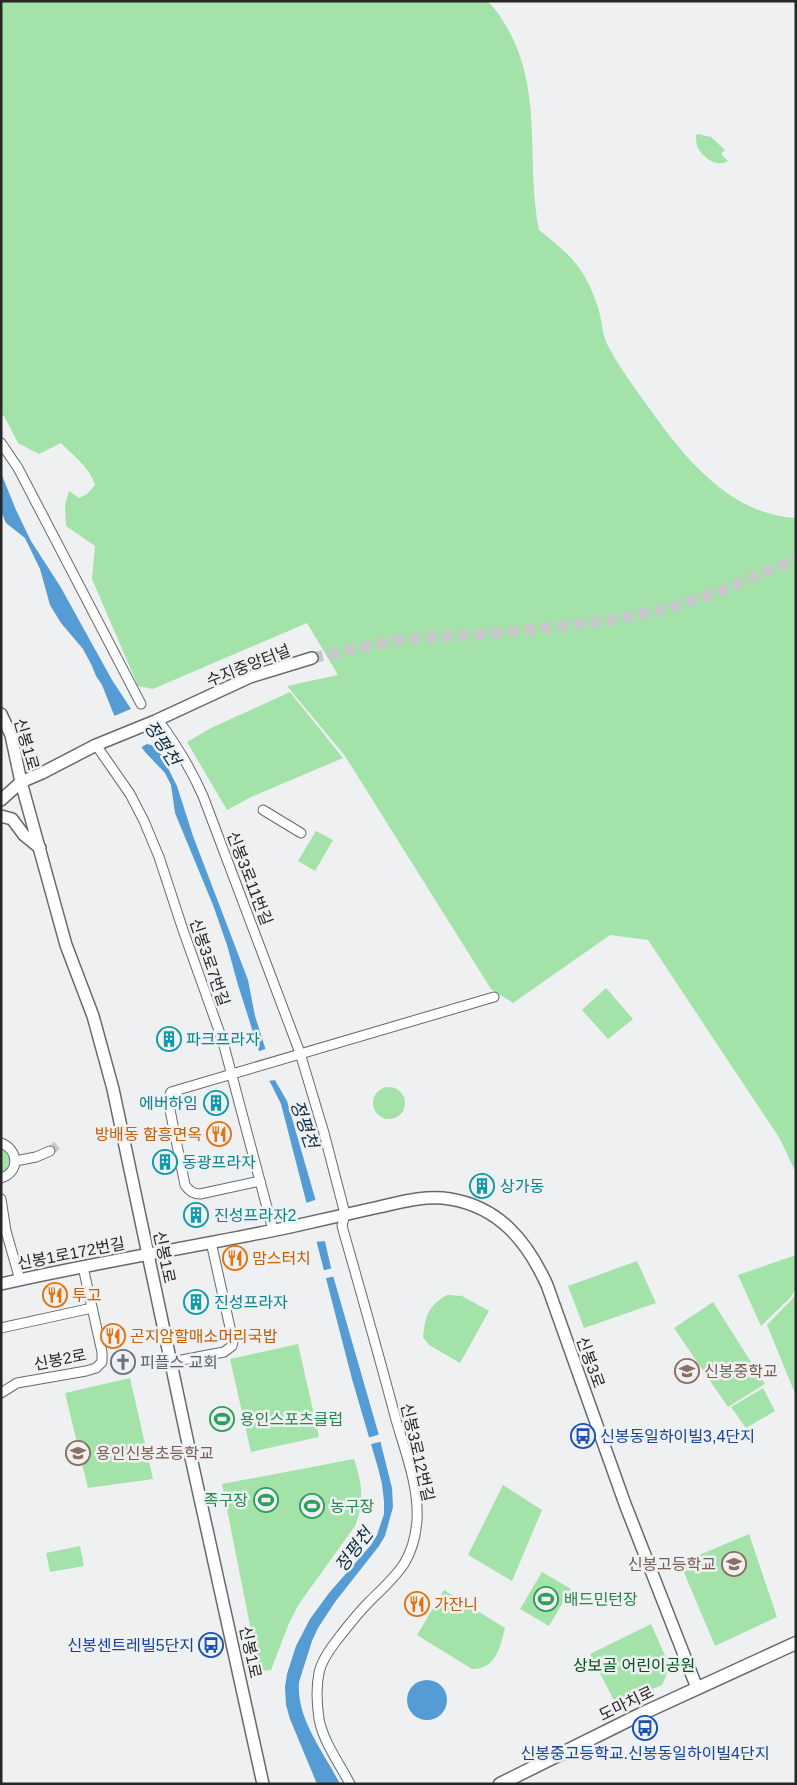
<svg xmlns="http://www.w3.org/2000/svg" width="797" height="1785" font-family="Arial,'Noto Sans KR',sans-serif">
<rect width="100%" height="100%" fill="#eef0f2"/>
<g fill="#a3e3a9">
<path d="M1,1H487C499,12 506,25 513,39C542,100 526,165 539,230C571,255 587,270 599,311C602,321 602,334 607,344C619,367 634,387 649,408C684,457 730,515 796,518V1173L780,1139L648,940L610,935L513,1003L491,989L345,756L287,686L338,675L307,623L153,689L138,686L92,579L95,546L66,526L65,505L69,491L79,498L87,494L95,485C89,466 74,457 61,443L39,454L18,443L4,416L1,414Z"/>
<path d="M698,134L711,137L725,150L721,154L728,161C716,168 704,158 698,148C696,144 696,139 696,135Z"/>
<path d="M290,692L343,758L251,797L227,810L187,742L211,728Z"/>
<path d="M316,831L333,840L315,871L298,861Z"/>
<path d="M606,988L633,1019L608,1039L582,1010Z"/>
<circle cx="389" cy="1103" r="16"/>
<path d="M1,1144L6,1145L14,1164L1,1177Z"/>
<path d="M796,1255V1288L792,1296L761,1326L738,1275Z"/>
<path d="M637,1261L656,1303L584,1328L568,1286Z"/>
<path d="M796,1291V1396L767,1325L793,1298Z"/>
<path d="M447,1295L462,1296L489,1311L460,1363L429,1345L423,1337C425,1316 428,1306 447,1295Z"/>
<path d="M713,1302L765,1384L728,1407L674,1328Z"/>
<path d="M298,1344L319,1437L251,1452L230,1359Z"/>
<path d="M130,1378L153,1479L88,1488L65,1393Z"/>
<path d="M763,1388L775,1411L746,1428L731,1407Z"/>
<path d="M354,1459C362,1483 365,1501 355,1526L299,1604L289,1623L271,1670L259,1671L222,1484Z"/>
<path d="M503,1485L542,1510L512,1581L468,1555Z"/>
<path d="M749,1534L777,1617L715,1646L680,1563Z"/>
<path d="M80,1546L84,1566L50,1572L46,1553Z"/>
<path d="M542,1572L571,1589L549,1626L520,1609Z"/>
<path d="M444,1590L505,1628C500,1648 496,1669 472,1669L417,1635Z"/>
<path d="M651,1624L670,1667L662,1685L616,1704L590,1654Z"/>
</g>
<g fill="#559cd4">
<path d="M1,473L16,510L31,541L60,586L112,680L162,756L177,786L193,836L248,980L255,1016L276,1082L287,1101L315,1198L332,1272L378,1432L392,1488L393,1507L385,1536L379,1546L335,1602L318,1628L312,1641L299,1682C296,1719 324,1752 340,1784H317L290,1719L286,1705L285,1687L287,1674L296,1646L310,1619L329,1593L371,1545L377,1535L384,1514V1501L382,1484L378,1468L352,1379L281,1104L267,1076L238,985L227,945L213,905L175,813L171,785L165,773L145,752L134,736L114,715L102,685L96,676L92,666L83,649L61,623L50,605L40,569L25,538L6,523L1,511Z"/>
<circle cx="427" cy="1700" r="20"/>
</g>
<g fill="#eef0f2">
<path d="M133,708L159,747L147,744L138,749L132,738L112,717Z"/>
<path d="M268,1048L278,1080L266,1081L257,1052Z"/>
<path d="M318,1199L327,1241L313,1242L303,1204Z"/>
<path d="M333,1268L335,1276L323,1279L321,1271Z"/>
<path d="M381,1434L383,1441L368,1445L367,1438Z"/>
</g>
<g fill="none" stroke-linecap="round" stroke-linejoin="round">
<path stroke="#c6c8c9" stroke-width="9" stroke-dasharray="9 4.5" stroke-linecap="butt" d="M50,1151L60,1143"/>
<path stroke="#c6c8c9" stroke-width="11" stroke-dasharray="11 5.5" stroke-linecap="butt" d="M312,658L397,640L509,632L611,620L666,609L721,591L796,559"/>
<defs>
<g id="minor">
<path d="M1,443L18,468L141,704"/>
<path d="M158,720C176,744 191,769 203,796L300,1053L324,1133L345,1214L342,1226C360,1289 378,1352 395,1416C404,1449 419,1485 417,1520C414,1562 396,1575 369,1602C357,1614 347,1627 337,1640C330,1649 321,1662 319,1673C316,1687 317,1705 319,1719C323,1741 339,1763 350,1784"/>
<path d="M96,745L130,794L144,821L159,857L183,930L223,1042L273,1230"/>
<path d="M263,810L301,833"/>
<path d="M1,1143C19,1150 20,1172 1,1178"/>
<path d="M15,1161L36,1157L50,1151"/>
<path d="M260,1181L200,1194C193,1194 189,1191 185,1185L168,1100L171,1092L494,997"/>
<path d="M1,1199L6,1231L20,1280"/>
<path d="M1,1328L92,1308"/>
<path d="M171,1362L224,1352L232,1346L233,1341L211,1242"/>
<path d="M1,1393L17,1383L86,1371L96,1368L102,1362V1352L83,1267"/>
</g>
<g id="tertiary">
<path d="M1,714L11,735L21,782L66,945L93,1016L113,1089L190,1453L263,1784"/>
<path d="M1,800L21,782L42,773L96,745L155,721L250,677L312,658"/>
<path d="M1,816L12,819L24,835L40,848"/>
<path d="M1,1284C97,1262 194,1247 290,1227C320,1220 349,1214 379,1207C401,1202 426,1195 450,1199C499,1207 527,1241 547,1285L625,1504L697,1688"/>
</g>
<path id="secondary" d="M500,1784L639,1715L796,1643"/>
</defs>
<use href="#minor" stroke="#67696b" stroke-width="11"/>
<use href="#tertiary" stroke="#67696b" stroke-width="14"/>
<use href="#secondary" stroke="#67696b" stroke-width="15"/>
<use href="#minor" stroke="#fff" stroke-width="9"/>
<use href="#tertiary" stroke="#fff" stroke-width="11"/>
<use href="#secondary" stroke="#fff" stroke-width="12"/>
</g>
<defs>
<symbol id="building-ring" viewBox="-11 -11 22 22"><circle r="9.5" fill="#eef0f2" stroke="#0f9aa8" stroke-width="1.5"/><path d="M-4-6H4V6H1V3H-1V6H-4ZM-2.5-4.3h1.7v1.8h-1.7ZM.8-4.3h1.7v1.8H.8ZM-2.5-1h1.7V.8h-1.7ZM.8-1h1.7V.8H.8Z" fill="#0f9aa8"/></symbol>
<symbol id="restaurant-ring" viewBox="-11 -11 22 22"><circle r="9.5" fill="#eef0f2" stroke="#e8710a" stroke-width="1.5"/><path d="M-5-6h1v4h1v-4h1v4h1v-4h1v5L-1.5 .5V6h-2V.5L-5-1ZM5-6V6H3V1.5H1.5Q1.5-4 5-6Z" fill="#e8710a"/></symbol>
<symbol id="church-ring" viewBox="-11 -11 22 22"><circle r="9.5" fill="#eef0f2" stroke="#6b7280" stroke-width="1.5"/><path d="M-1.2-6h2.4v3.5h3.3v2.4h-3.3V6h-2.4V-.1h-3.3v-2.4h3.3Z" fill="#6b7280"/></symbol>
<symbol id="school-ring" viewBox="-11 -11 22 22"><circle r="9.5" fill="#eef0f2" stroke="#8d6e63" stroke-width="1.5"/><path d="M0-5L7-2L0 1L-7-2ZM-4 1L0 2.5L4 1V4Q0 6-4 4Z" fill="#8d6e63"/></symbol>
<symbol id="stadium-ring" viewBox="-11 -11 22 22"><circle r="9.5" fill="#eef0f2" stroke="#2e9e5b" stroke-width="1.5"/><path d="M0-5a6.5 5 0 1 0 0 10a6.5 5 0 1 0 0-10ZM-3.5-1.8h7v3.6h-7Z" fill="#2e9e5b"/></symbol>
<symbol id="bus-ring" viewBox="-11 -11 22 22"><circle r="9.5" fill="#eef0f2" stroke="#1a4fb4" stroke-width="1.5"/><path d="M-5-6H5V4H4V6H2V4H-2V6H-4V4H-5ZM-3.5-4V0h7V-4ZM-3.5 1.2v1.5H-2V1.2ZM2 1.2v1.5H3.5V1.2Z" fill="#1a4fb4"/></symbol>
</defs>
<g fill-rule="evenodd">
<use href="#building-ring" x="155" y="1025" width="28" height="28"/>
<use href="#building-ring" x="202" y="1089" width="28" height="28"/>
<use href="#restaurant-ring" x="205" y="1120" width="28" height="28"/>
<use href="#building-ring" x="151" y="1148" width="28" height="28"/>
<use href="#building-ring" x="468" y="1172" width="28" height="28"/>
<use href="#building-ring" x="182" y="1201" width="28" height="28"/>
<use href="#restaurant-ring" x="221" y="1244" width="28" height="28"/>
<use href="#restaurant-ring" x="41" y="1281" width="28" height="28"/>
<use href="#building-ring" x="182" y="1288" width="28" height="28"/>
<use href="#restaurant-ring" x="99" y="1322" width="28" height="28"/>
<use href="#church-ring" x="109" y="1348" width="28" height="28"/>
<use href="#school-ring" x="673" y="1357" width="28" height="28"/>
<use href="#stadium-ring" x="208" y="1405" width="28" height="28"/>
<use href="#bus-ring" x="569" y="1422" width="28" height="28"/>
<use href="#school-ring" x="64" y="1439" width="28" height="28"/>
<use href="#stadium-ring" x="252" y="1486" width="28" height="28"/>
<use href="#stadium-ring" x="298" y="1492" width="28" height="28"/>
<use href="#school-ring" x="720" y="1550" width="28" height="28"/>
<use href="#stadium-ring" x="532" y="1585" width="28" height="28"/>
<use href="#restaurant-ring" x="403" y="1590" width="28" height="28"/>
<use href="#bus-ring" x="197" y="1631" width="28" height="28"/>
<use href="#bus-ring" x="631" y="1714" width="28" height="28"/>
</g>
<g text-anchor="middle" stroke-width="5" stroke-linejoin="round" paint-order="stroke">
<g font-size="16" fill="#262727" stroke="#eef0f2">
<text transform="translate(248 665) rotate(-21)" y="6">수지중앙터널</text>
<text transform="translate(27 744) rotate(74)" y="6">신봉1로</text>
<text transform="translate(250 878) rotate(69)" y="6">신봉3로11번길</text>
<text transform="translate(210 962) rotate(71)" y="6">신봉3로7번길</text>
<text transform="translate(71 1253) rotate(-11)" y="6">신봉1로172번길</text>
<text transform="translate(165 1257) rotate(78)" y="6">신봉1로</text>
<text transform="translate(60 1359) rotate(-11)" y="6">신봉2로</text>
<text transform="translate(591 1362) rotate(70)" y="6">신봉3로</text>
<text transform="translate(418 1452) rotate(77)" y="6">신봉3로12번길</text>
<text transform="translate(251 1652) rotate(78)" y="6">신봉1로</text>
<text transform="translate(626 1703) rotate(-26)" y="6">도마치로</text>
</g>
<g font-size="16" fill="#0d838f" stroke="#eef0f2" text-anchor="start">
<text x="186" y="1045">파크프라자</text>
<text x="198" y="1109" text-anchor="end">에버하임</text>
<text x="182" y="1168">동광프라자</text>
<text x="500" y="1192">상가동</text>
<text x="214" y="1221">진성프라자2</text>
<text x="214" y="1308">진성프라자</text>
</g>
<g font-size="16" fill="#c56008" stroke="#eef0f2" text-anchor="start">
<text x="202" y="1140" text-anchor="end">방배동 함흥면옥</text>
<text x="252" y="1264">맘스터치</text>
<text x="72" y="1301">투고</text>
<text x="130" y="1342">곤지암할매소머리국밥</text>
<text x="434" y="1610">가잔니</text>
</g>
<g font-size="16" fill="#5b616d" stroke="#eef0f2" text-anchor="start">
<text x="140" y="1368">피플스 교회</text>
</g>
<g font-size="16" fill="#785e54" stroke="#eef0f2" text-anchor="start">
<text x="704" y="1377">신봉중학교</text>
<text x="96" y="1459">용인신봉초등학교</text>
<text x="716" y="1570" text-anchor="end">신봉고등학교</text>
</g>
<g font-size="16" fill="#27864d" stroke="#eef0f2" text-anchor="start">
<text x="240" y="1425">용인스포츠클럽</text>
<text x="248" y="1506" text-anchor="end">족구장</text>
<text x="330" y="1512">농구장</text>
<text x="564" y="1605">배드민턴장</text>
</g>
<g font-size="16" fill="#164399" stroke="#eef0f2" text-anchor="start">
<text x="600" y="1442">신봉동일하이빌3,4단지</text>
<text x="194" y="1651" text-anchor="end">신봉센트레빌5단지</text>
<text x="645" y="1759" text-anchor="middle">신봉중고등학교.신봉동일하이빌4단지</text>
</g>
<g font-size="16" fill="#004f17" stroke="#eef0f2">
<text x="634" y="1671">상보골 어린이공원</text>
</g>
<g font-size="18" font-style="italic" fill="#0d2c43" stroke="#eef0f2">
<text transform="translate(162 743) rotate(57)" y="6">정평천</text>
<text transform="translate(304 1124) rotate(71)" y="6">정평천</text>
<text transform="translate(354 1550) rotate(-53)" y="6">정평천</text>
</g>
</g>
<rect width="797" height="1785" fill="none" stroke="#262727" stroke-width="5"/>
</svg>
